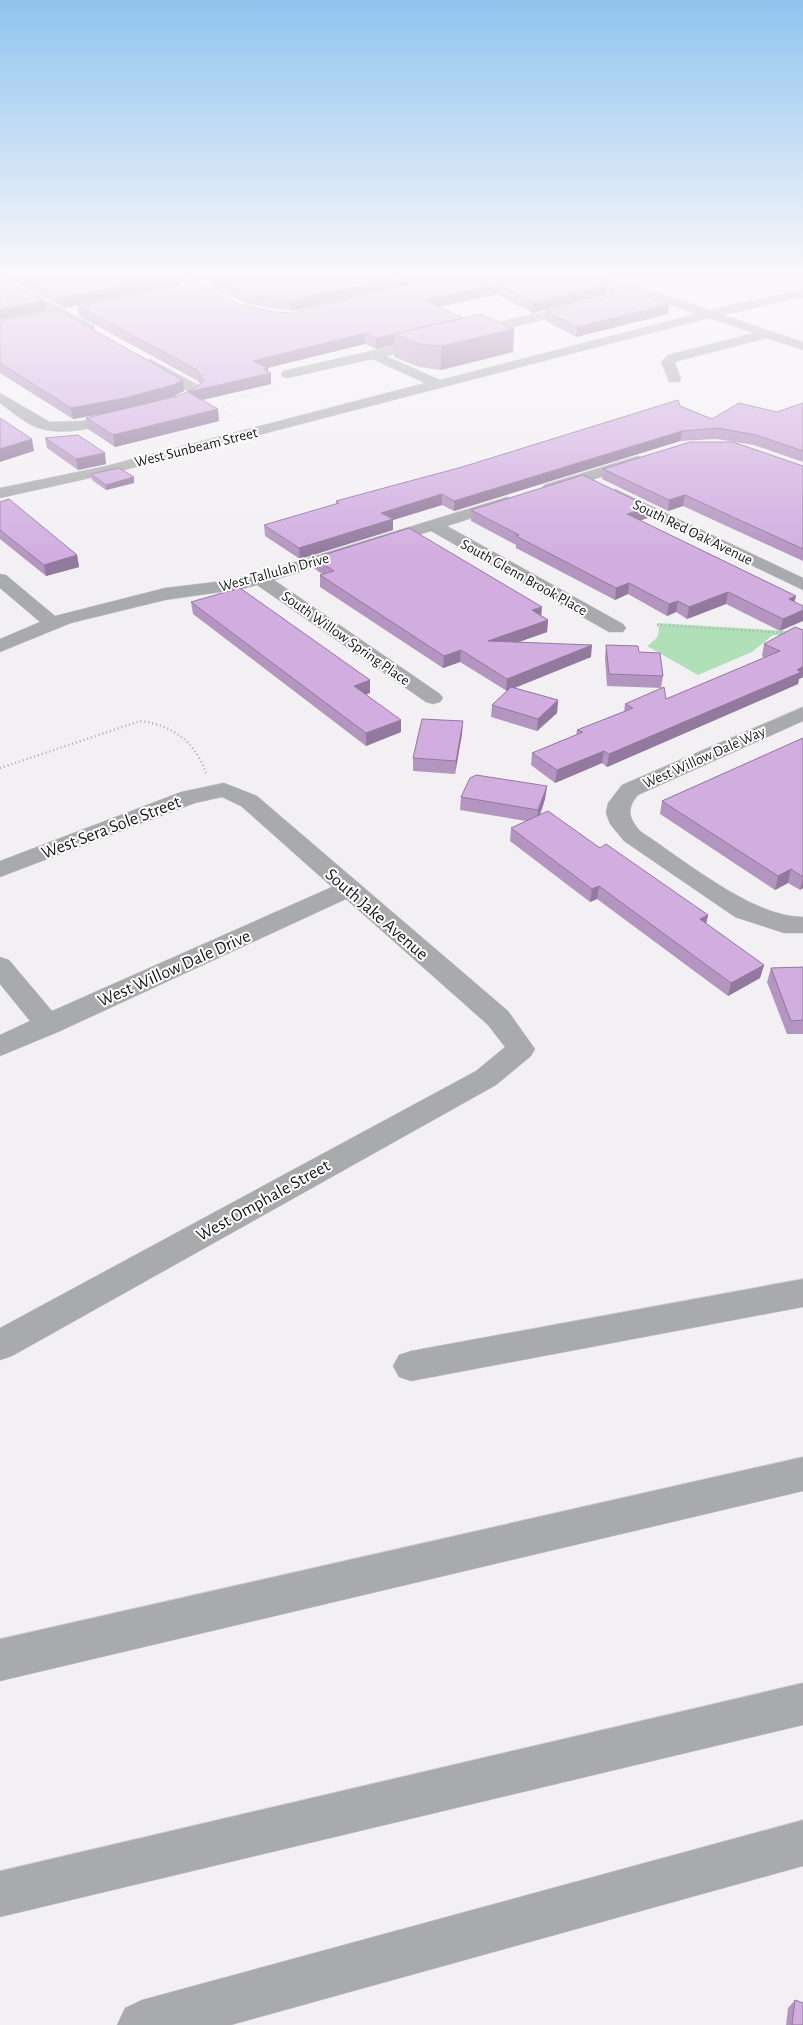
<svg xmlns="http://www.w3.org/2000/svg" width="803" height="2025" font-family="'Alegreya Sans',sans-serif">
<rect width="100%" height="100%" fill="#f3f0f4"/>
<path fill="#b0e0b7" d="M658,623L803,632V637L773,635L752,652L698,675L647,646C658,639 660,635 658,623Z"/>
<g fill="none" stroke-linecap="round" stroke-linejoin="round">
<defs>
<g id="minor">
<path d="M168,275H183L229,299L223,303L219,302Z"/>
<path d="M589,275H607L710,310L803,289V297L723,315L803,342V350L767,338L678,361L675,363L681,379L679,382H669L661,362L668,355L754,333L709,318L113,473L0,498V488L106,466L425,383L372,359L288,378L283,377L281,374L283,371L582,303L588,307L582,311L386,356L440,380L696,314Z"/>
<path d="M0,276L93,325L95,328L89,332L85,331L0,284Z"/>
<path d="M150,359L200,386L203,393C196,403 173,411 161,408L159,405L161,402L189,392L145,366L143,363Z"/>
<path d="M0,393L50,422L82,421L124,411L131,415L129,418C99,426 63,439 33,426C21,420 11,411 0,403Z"/>
<path d="M638,456L643,458L646,461L643,464L550,493L542,488L544,485Z"/>
<path d="M615,489L803,578V590L609,497L607,494Z"/>
<path d="M507,497L513,499L515,502L513,505L447,526L623,624L626,628L623,632H609L431,531L274,580L440,694L443,698L440,702L433,704L426,702L257,585L242,589L165,600L71,623L0,652V639L40,622L0,588V574L6,575L55,616L165,588L240,579Z"/>
<path d="M803,707V721L638,795C626,809 629,818 640,831C683,859 752,917 803,917V933H784L735,917L624,841L610,824L606,813L608,803L622,785Z"/>
<path d="M224,783L257,796L508,1011L535,1049L531,1056L496,1085L12,1356L0,1360V1328L476,1071L505,1047L488,1025L346,899L58,1032L0,1056V1035L30,1021L0,984V957L9,960L52,1011L332,887L241,806L222,797L195,803L0,877V861L181,792Z"/>
<path d="M803,1279V1307L411,1381L399,1377L393,1366L399,1355L411,1351Z"/>
<path d="M803,1457V1491L0,1681V1639Z"/>
<path d="M803,1683V1725L0,1917V1871Z"/>
<path d="M803,1820V1866L231,2025H117L125,2008L142,2000Z"/>
</g>
</defs>
<use href="#minor" stroke="#d0cdd1" stroke-width="1"/>
<g stroke="#adabae" stroke-width="1" stroke-dasharray="0.5 2" stroke-linecap="butt">
<path d="M223,397H239L276,388"/>
<path d="M234,417L222,411L221,408L239,398"/>
</g>
<g stroke="#adabae" stroke-width="2.5" stroke-dasharray="1 3" stroke-linecap="butt">
<path d="M657,625L787,633"/>
<path d="M0,768L140,721C173,725 195,742 206,773"/>
</g>
<use href="#minor" fill="#a9aaab" fill-rule="evenodd"/>
</g>
<g fill="#b495c1">
<path d="M2,275H179L180,285L64,308Z"/>
<path d="M188,275H226L198,281Z"/>
<path d="M586,275L668,314L576,337L546,321L547,311L608,297L606,295L532,313L497,294L439,307L513,352L441,370L419,367L394,357V345L376,349L365,344L268,368V372L271,373V384L202,400L218,409L219,421L115,447L88,429L86,418L102,414L73,419L0,373V321L183,380L184,391L174,396H178L194,389L200,384L198,381L79,316L78,306L239,304L274,312L291,313L366,295L291,311L249,304L213,289V279Z"/>
<path d="M803,403V462L754,445L716,439L680,441L454,511L442,505L393,520V530L300,559L265,536L264,525L336,504V501L462,467L680,406L712,419L777,412Z"/>
<path d="M45,438L106,464L78,470L47,448Z"/>
<path d="M803,466V561L683,506L668,511L602,479L603,469Z"/>
<path d="M91,474L134,477V483L106,490L92,480Z"/>
<path d="M0,502L77,555L79,567L46,576L0,539Z"/>
<path d="M471,510L648,518L640,520L796,596L780,631L726,604L687,619L676,612L667,616L628,594L615,600L516,548V545L471,521Z"/>
<path d="M314,558L541,616L548,620L547,632L518,642L591,657L515,688L558,700L557,713L537,731L491,717L492,705L507,691L460,662L443,668L320,587V575L322,574L315,569Z"/>
<path d="M191,602L370,693L366,694L401,732L366,746L193,614Z"/>
<path d="M803,630V677L799,679L798,684L607,767L602,763L555,783L531,765L532,753L576,735L577,730L624,712L625,704L666,699L764,658L762,656L764,644Z"/>
<path d="M606,645L639,652L663,676L661,688L607,686L605,658Z"/>
<path d="M462,734L455,774L413,771V758Z"/>
<path d="M803,738V888L800,890L788,883L775,890L660,814L662,801Z"/>
<path d="M547,786L545,799L540,815L600,848L708,915L706,924L764,965L760,978L728,996L597,899L590,902L510,841L511,828L526,821L460,810L461,797Z"/>
<path d="M803,967V1034H787L767,982L771,968Z"/>
<path d="M795,2000L803,2025H786L788,2008Z"/>
</g>
<g fill="#92799d">
<path d="M179,275L180,285L64,308L63,298Z"/>
<path d="M198,275H226L198,281Z"/>
<path d="M409,275H453L291,311L290,301Z"/>
<path d="M497,284V294L424,310V300Z"/>
<path d="M606,285V295L532,313L533,303Z"/>
<path d="M44,301L46,311L0,320V310Z"/>
<path d="M669,304L668,314L576,337L577,327Z"/>
<path d="M514,329L513,352L441,370V346Z"/>
<path d="M365,333V344L254,371L253,361Z"/>
<path d="M394,335V345L376,349V338Z"/>
<path d="M268,368V373H271V384L189,403L188,392Z"/>
<path d="M183,380L184,391L174,396L127,409L73,419L71,408Z"/>
<path d="M218,409L219,421L115,447L113,435Z"/>
<path d="M682,431L680,441L454,511V501Z"/>
<path d="M32,439L34,451L0,462V449Z"/>
<path d="M105,453L106,464L78,470L76,459Z"/>
<path d="M134,477V483L106,490V485Z"/>
<path d="M442,494V505L393,520V530L300,559L299,548L381,513Z"/>
<path d="M685,495L683,506L668,511L669,500Z"/>
<path d="M649,507L648,518L626,525L627,514Z"/>
<path d="M77,555L79,567L46,576L44,565Z"/>
<path d="M629,583L628,594L615,600L616,588Z"/>
<path d="M728,592L726,604L687,619L689,607Z"/>
<path d="M796,596L793,608L789,599Z"/>
<path d="M678,601L676,612L667,616L669,604Z"/>
<path d="M542,607L541,619L532,610Z"/>
<path d="M803,610V621L780,631L783,619Z"/>
<path d="M548,620L547,632L488,653V641Z"/>
<path d="M592,645L591,657L506,691L507,679Z"/>
<path d="M461,650L460,662L443,668L444,656Z"/>
<path d="M803,666V677L799,679L798,684L607,767L609,754L797,670Z"/>
<path d="M370,680V693L355,699L354,686Z"/>
<path d="M558,700L557,713L537,731L538,719Z"/>
<path d="M401,720V732L366,746V733Z"/>
<path d="M463,721L462,734L455,774L456,761Z"/>
<path d="M604,751L602,763L555,783L557,770Z"/>
<path d="M547,786L545,799L537,823L538,810Z"/>
<path d="M791,869L788,883L775,890L778,876Z"/>
<path d="M803,878V888L800,890Z"/>
<path d="M599,886L597,899L590,902L592,889Z"/>
<path d="M708,915L705,929L700,919Z"/>
<path d="M764,965L760,978L728,996L731,983Z"/>
</g>
<g fill="#d1ade0" stroke="#92799d">
<path d="M19,275H179L63,298Z"/>
<path d="M227,275H409L290,301L248,294L213,279Z"/>
<path d="M445,275H586L669,304L577,327L547,311L611,296L614,290L606,285L533,303L497,284L424,300L463,318L376,338L365,333L253,361L268,368L264,369L271,373L188,392L218,409L113,435L86,418L178,396L194,389L204,381L197,370L78,306L194,283L239,304L274,312L291,313Z"/>
<path d="M0,277L44,301L0,310Z"/>
<path d="M58,310L183,380L173,385L125,398L71,408L0,363V321Z"/>
<path d="M481,314L514,329L441,346L419,344L394,334Z"/>
<path d="M678,400L680,406L712,419L739,403L777,412L803,403V451L756,435L718,428L682,431L454,501L442,494L381,513L393,519L299,548L264,525L339,503L336,501L462,467Z"/>
<path d="M0,418L32,439L0,449Z"/>
<path d="M78,435L105,453L76,459L45,438Z"/>
<path d="M690,442H733L803,466V549L685,495L669,500L603,469Z"/>
<path d="M119,468L134,477L106,485L91,474Z"/>
<path d="M583,475L649,507L627,514L796,596L789,599L803,606V610L783,619L728,592L689,607L678,601L669,604L629,583L616,588L516,536L519,535L471,510Z"/>
<path d="M9,499L77,555L44,565L0,530V502Z"/>
<path d="M409,528L542,607L532,610L548,620L488,641L592,645L507,679L461,650L444,656L320,575L334,571L314,558Z"/>
<path d="M240,588L370,680L354,686L401,720L366,733L191,602Z"/>
<path d="M795,627L803,630V666L797,670L801,672L609,754L604,751L557,770L532,753L583,732L577,730L633,708L625,704L664,687L666,699L780,651L764,644Z"/>
<path d="M606,645L638,646L639,652L660,653L663,676L609,674Z"/>
<path d="M511,687L558,700L538,719L492,705Z"/>
<path d="M422,719L463,721L456,761L413,758Z"/>
<path d="M803,738V877L791,869L778,876L662,801Z"/>
<path d="M476,775L547,786L538,810L461,797L470,778Z"/>
<path d="M548,811L600,848L606,844L708,915L700,919L764,965L731,983L599,886L592,889L511,828Z"/>
<path d="M803,967V1020L791,1021L771,968Z"/>
<path d="M795,2000L803,2003V2025H792Z"/>
</g>
<linearGradient id="sky" x2="0" y2="1"><stop stop-color="#8fc4ee"/><stop offset="0.49" stop-color="#faf8fa"/><stop offset="1" stop-color="#faf8fa" stop-opacity="0"/></linearGradient>
<rect width="803" height="559" fill="url(#sky)"/>
<g text-anchor="middle" stroke-width="4" stroke-linejoin="round" paint-order="stroke">
<g font-size="15" fill="#181718" stroke="#fff">
<text transform="translate(196 447) rotate(-14)" y="5">West Sunbeam Street</text>
<text transform="translate(693 532) rotate(26)" y="5">South Red Oak Avenue</text>
<text transform="translate(274 572) rotate(-15)" y="5">West Tallulah Drive</text>
<text transform="translate(524 577) rotate(29)" y="5">South Glenn Brook Place</text>
<text transform="translate(346 638) rotate(35)" y="5">South Willow Spring Place</text>
<text transform="translate(704 757) rotate(-24)" y="5">West Willow Dale Way</text>
</g>
<g font-size="18" fill="#181718" stroke="#fff">
<text transform="translate(111 827) rotate(-21)" y="6">West Sera Sole Street</text>
<text transform="translate(377 914) rotate(41)" y="6">South Jake Avenue</text>
<text transform="translate(174 968) rotate(-24)" y="6">West Willow Dale Drive</text>
<text transform="translate(263 1200) rotate(-29)" y="6">West Omphale Street</text>
</g>
</g>
</svg>
